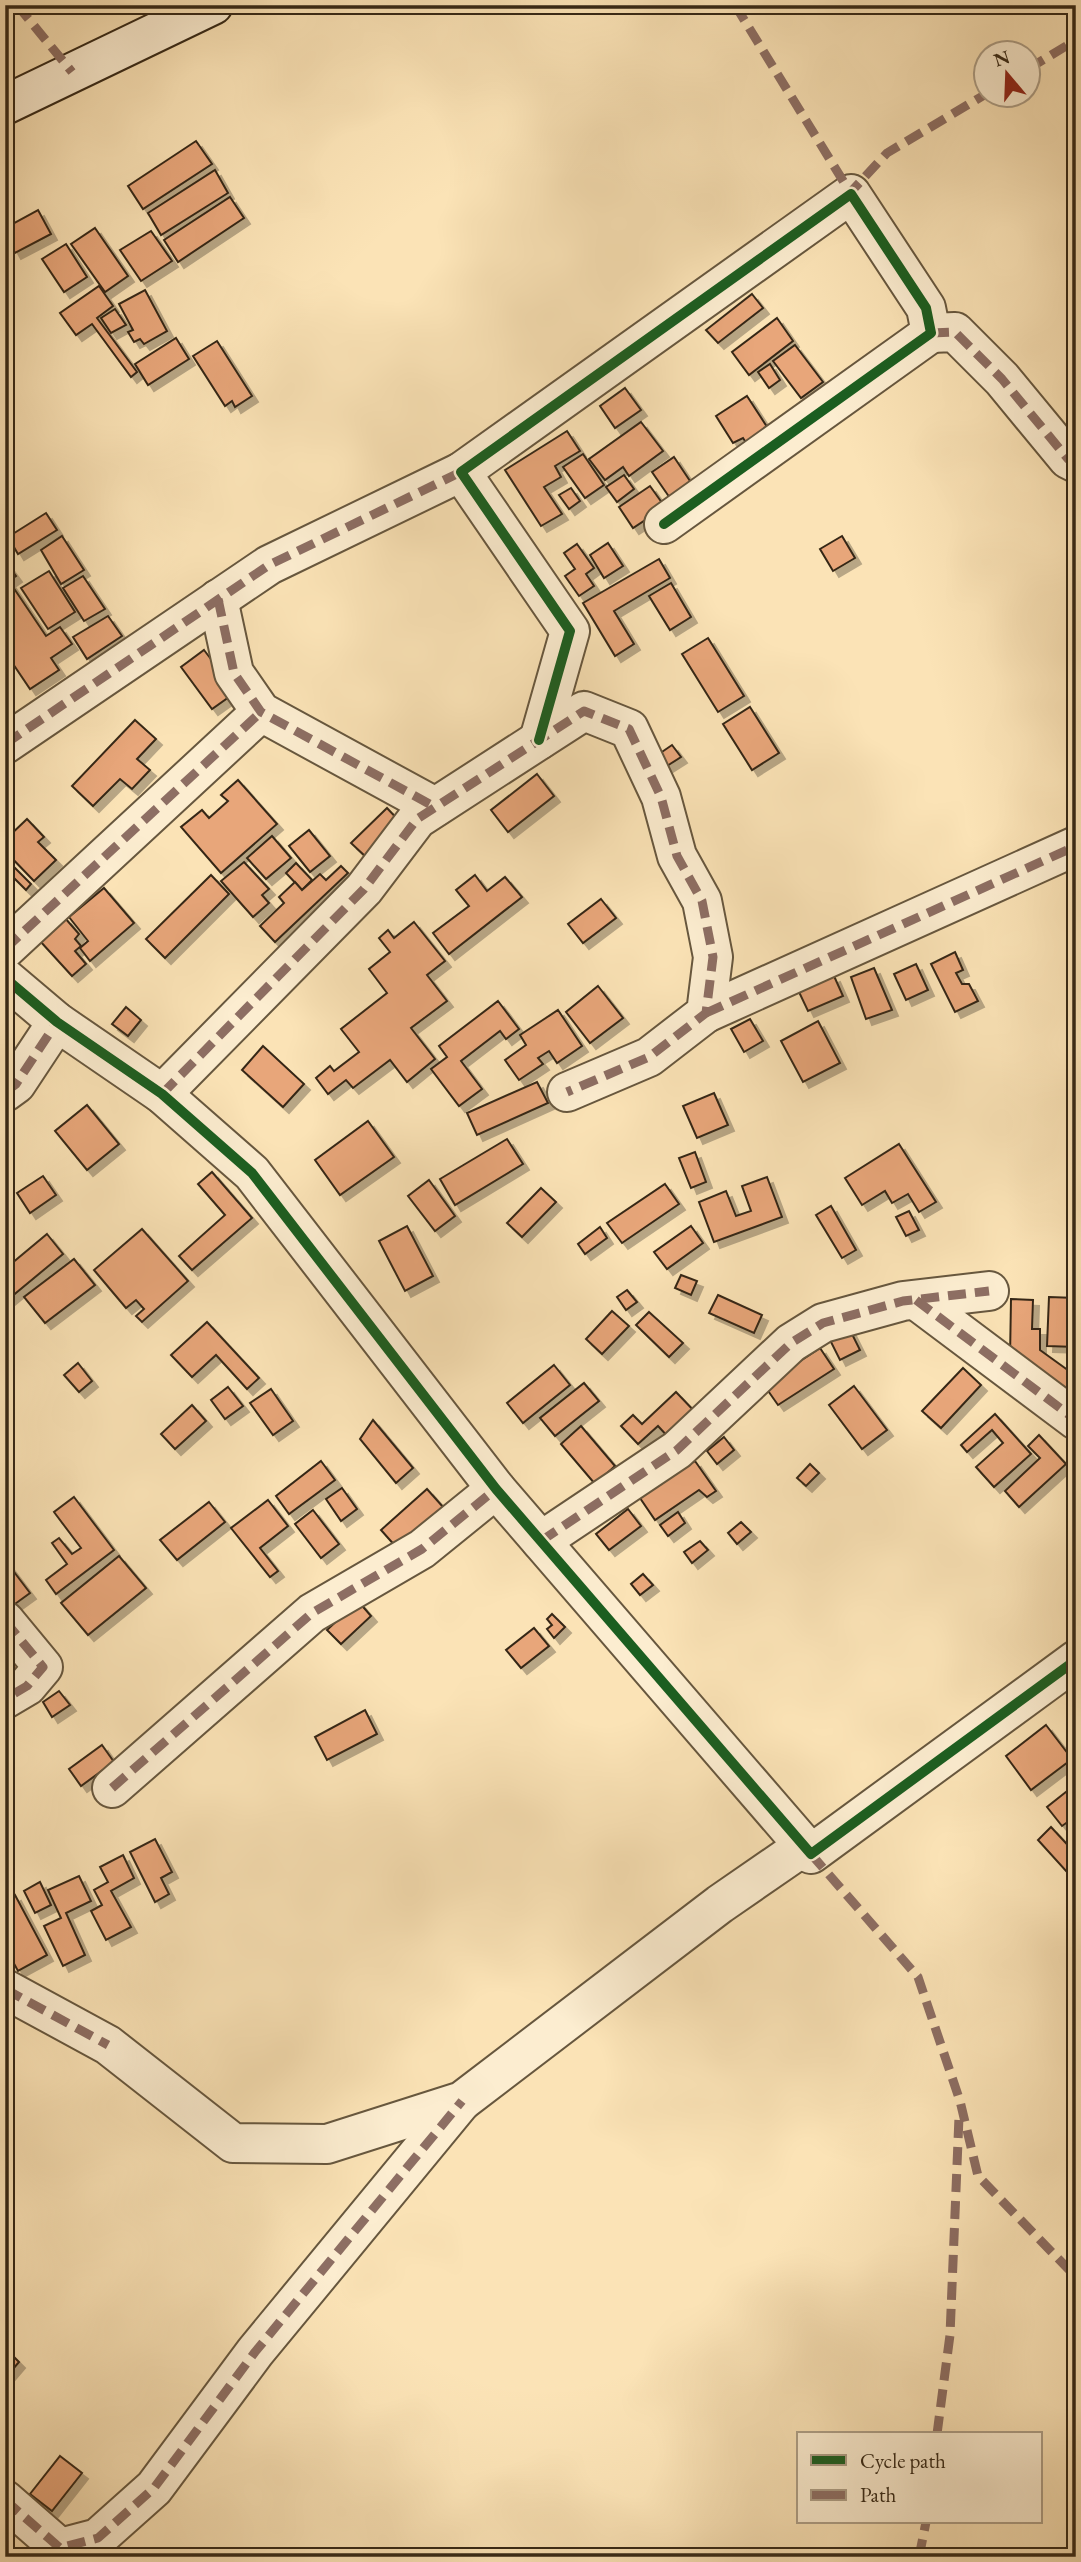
<svg xmlns="http://www.w3.org/2000/svg" width="1081" height="2562" font-family="'EB Garamond',serif">
<defs>
<filter id="shadow"><feDropShadow dx="6" dy="6" stdDeviation="0" flood-color="#0004"/></filter>
</defs>
<rect width="100%" height="100%" fill="#fbe3b6"/>
<filter id="stains"><feTurbulence type="fractalNoise" baseFrequency=".00286" numOctaves="4"/><feColorMatrix values="0 0 0 0 .2 0 0 0 0 .09 0 0 0 0 .02 0 0 0 .5 -.17"/></filter>
<radialGradient id="worn" r=".72"><stop offset=".6" stop-color="#630" stop-opacity="0"/><stop offset="1" stop-color="#630" stop-opacity=".3"/></radialGradient>
<g fill="#e8a67a" stroke="#362816" stroke-width="2" filter="url(#shadow)">
<path d="M196,141L212,164L143,209L128,186Z"/>
<path d="M215,170L228,193L161,235L148,213Z"/>
<path d="M230,197L244,218L178,262L164,240Z"/>
<path d="M38,210L51,234L15,253L5,235V228Z"/>
<path d="M95,228L128,276L105,292L71,244Z"/>
<path d="M151,231L172,261L141,281L120,250Z"/>
<path d="M66,244L87,277L64,292L42,259Z"/>
<path d="M99,286L113,306L97,318L137,372L131,377L92,324L76,335L60,313Z"/>
<path d="M145,290L167,331L144,344L140,339L134,342L128,332L133,330L119,304Z"/>
<path d="M752,294L763,308L718,343L706,330Z"/>
<path d="M115,309L126,325L111,333L101,318Z"/>
<path d="M777,318L793,341L749,375L732,352Z"/>
<path d="M176,338L189,359L148,385L135,364Z"/>
<path d="M217,341L252,396L235,407L232,401L225,406L193,356Z"/>
<path d="M795,345L823,382L801,398L773,361Z"/>
<path d="M770,364L780,380L769,388L758,372Z"/>
<path d="M625,388L641,410L615,428L600,406Z"/>
<path d="M747,396L771,433L749,447L743,438L733,443L716,416Z"/>
<path d="M641,422L663,451L629,476L623,467L605,480L589,459Z"/>
<path d="M567,431L580,451L555,466L561,477L544,487L562,514L541,526L505,470Z"/>
<path d="M583,454L604,485L585,498L563,467Z"/>
<path d="M674,457L694,487L672,501L652,472Z"/>
<path d="M624,475L634,489L617,502L606,487Z"/>
<path d="M650,486L665,507L633,528L619,507Z"/>
<path d="M571,488L580,501L569,509L559,495Z"/>
<path d="M46,513L57,530L18,554L8,537Z"/>
<path d="M62,536L84,570L61,584L41,550Z"/>
<path d="M842,536L855,558L833,571L820,549Z"/>
<path d="M608,543L623,566L604,578L590,555Z"/>
<path d="M577,544L594,568L586,574L594,586L579,596L565,576L575,569L564,553Z"/>
<path d="M659,559L670,578L614,611L634,644L615,656L583,603Z"/>
<path d="M5,561L16,576L9,581L46,636L60,627L72,644L51,658L59,670L30,689L5,652Z"/>
<path d="M49,571L75,612L48,629L21,588Z"/>
<path d="M83,576L105,609L84,621L63,588Z"/>
<path d="M671,583L691,617L670,630L649,596Z"/>
<path d="M108,616L122,636L87,659L73,637Z"/>
<path d="M708,638L744,696L718,712L682,654Z"/>
<path d="M204,650L236,692L212,709L181,667Z"/>
<path d="M750,707L779,753L752,770L723,724Z"/>
<path d="M135,720L156,739L137,759L150,770L132,789L120,779L93,806L72,786Z"/>
<path d="M672,745L681,757L667,766L659,754Z"/>
<path d="M537,774L554,796L508,832L491,810Z"/>
<path d="M238,780L277,824L221,873L181,827L202,810L209,818L228,801L221,795Z"/>
<path d="M387,808L401,823L366,857L351,843Z"/>
<path d="M27,819L44,837L38,842L56,860L34,881L5,851V840Z"/>
<path d="M309,830L330,856L310,872L289,846Z"/>
<path d="M272,836L291,858L266,879L247,858Z"/>
<path d="M5,858L31,884L26,890L5,869Z"/>
<path d="M244,862L269,889L262,895L269,903L253,917L221,881Z"/>
<path d="M296,863L312,880L302,890L286,873Z"/>
<path d="M341,866L348,873L275,942L260,926L284,903L279,897L295,882L302,890L320,874L326,880Z"/>
<path d="M211,875L229,894L165,958L146,939Z"/>
<path d="M475,875L487,891L505,877L522,897L449,954L433,933L469,906L456,890Z"/>
<path d="M104,888L134,923L90,961L80,948L88,941L69,917Z"/>
<path d="M601,899L616,918L583,943L568,924Z"/>
<path d="M65,918L79,934L75,939L81,946L75,951L86,964L72,976L40,941Z"/>
<path d="M414,922L445,961L427,975L447,1001L411,1028L435,1059L407,1082L390,1060L353,1088L346,1080L328,1094L316,1078L330,1066L334,1071L359,1052L341,1029L387,993L369,969L390,952L379,938L388,930L394,938Z"/>
<path d="M955,952L963,970L956,973L962,984H969L978,1001L955,1012L931,964Z"/>
<path d="M916,964L928,990L906,1000L894,974Z"/>
<path d="M874,968L892,1010L866,1019L851,977Z"/>
<path d="M834,976L843,996L808,1011L799,992Z"/>
<path d="M598,986L623,1018L590,1043L566,1012Z"/>
<path d="M498,1001L519,1029L506,1039L500,1031L461,1061L482,1089L459,1106L431,1069L447,1057L439,1046Z"/>
<path d="M126,1007L141,1020L128,1036L112,1024Z"/>
<path d="M558,1010L582,1046L557,1063L549,1051L538,1058L543,1064L519,1080L505,1060L526,1045L520,1035Z"/>
<path d="M750,1019L763,1041L744,1052L731,1029Z"/>
<path d="M818,1021L840,1063L803,1082L781,1041Z"/>
<path d="M263,1046L304,1084L283,1107L242,1070Z"/>
<path d="M537,1082L548,1103L477,1135L467,1113Z"/>
<path d="M714,1093L728,1125L697,1138L683,1106Z"/>
<path d="M87,1105L119,1144L87,1170L55,1131Z"/>
<path d="M368,1121L394,1157L340,1195L315,1160Z"/>
<path d="M507,1139L523,1164L455,1205L440,1179Z"/>
<path d="M899,1144L936,1202L919,1212L908,1194L892,1203L885,1191L862,1205L845,1178Z"/>
<path d="M695,1152L706,1182L691,1188L679,1158Z"/>
<path d="M212,1172L252,1218L192,1270L179,1256L225,1215L198,1184Z"/>
<path d="M43,1176L56,1195L30,1213L17,1193Z"/>
<path d="M767,1177L782,1217L714,1242L699,1202L726,1191L736,1216L751,1211L742,1186Z"/>
<path d="M429,1180L455,1216L435,1231L408,1196Z"/>
<path d="M665,1184L679,1204L622,1243L607,1223Z"/>
<path d="M541,1188L556,1202L522,1237L507,1223Z"/>
<path d="M831,1206L856,1250L842,1258L816,1215Z"/>
<path d="M909,1211L919,1230L906,1236L896,1217Z"/>
<path d="M407,1226L433,1276L405,1291L379,1241Z"/>
<path d="M691,1226L703,1243L667,1269L654,1252Z"/>
<path d="M600,1227L607,1238L585,1254L578,1244Z"/>
<path d="M142,1229L188,1281L142,1322L136,1316L144,1309L136,1300L126,1308L94,1270Z"/>
<path d="M47,1234L63,1254L5,1302V1269Z"/>
<path d="M74,1259L95,1285L45,1323L24,1297Z"/>
<path d="M681,1275L697,1281L691,1295L675,1288Z"/>
<path d="M627,1290L637,1302L626,1310L617,1297Z"/>
<path d="M718,1295L762,1315L754,1333L709,1313Z"/>
<path d="M1049,1297L1076,1298V1347L1047,1346Z"/>
<path d="M1011,1299L1033,1300L1032,1329H1040V1350L1076,1376V1406L1010,1358Z"/>
<path d="M612,1311L629,1326L602,1354L586,1339Z"/>
<path d="M649,1312L683,1343L669,1357L636,1325Z"/>
<path d="M207,1322L259,1378L247,1389L216,1355L192,1377L171,1355Z"/>
<path d="M850,1330L860,1350L840,1360L830,1340Z"/>
<path d="M820,1348L834,1369L778,1405L764,1385Z"/>
<path d="M78,1363L92,1381L79,1392L64,1375Z"/>
<path d="M554,1365L570,1385L523,1423L507,1403Z"/>
<path d="M963,1368L981,1385L941,1428L922,1411Z"/>
<path d="M584,1383L599,1401L555,1436L540,1418Z"/>
<path d="M854,1386L887,1430L862,1449L829,1405Z"/>
<path d="M228,1387L243,1406L225,1419L211,1400Z"/>
<path d="M271,1389L293,1421L273,1435L250,1403Z"/>
<path d="M676,1392L697,1414L670,1439L658,1426L638,1444L621,1426L633,1415L642,1424Z"/>
<path d="M192,1405L206,1421L175,1449L161,1434Z"/>
<path d="M995,1414L1031,1454L994,1487L976,1467L1003,1443L992,1430L967,1452L961,1445Z"/>
<path d="M373,1420L413,1468L396,1483L360,1439Z"/>
<path d="M581,1426L615,1466L595,1484L561,1444Z"/>
<path d="M1039,1435L1066,1464L1019,1507L1005,1491L1040,1458L1028,1446Z"/>
<path d="M724,1437L734,1450L717,1464L707,1451Z"/>
<path d="M321,1461L335,1480L289,1514L276,1496Z"/>
<path d="M695,1461L716,1491L707,1497L699,1490L655,1520L640,1498Z"/>
<path d="M810,1464L819,1473L806,1486L797,1478Z"/>
<path d="M342,1488L357,1509L341,1521L326,1499Z"/>
<path d="M427,1489L443,1507L397,1548L381,1530Z"/>
<path d="M74,1497L114,1550L56,1594L46,1580L67,1564L52,1543L59,1538L72,1554L81,1548L54,1512Z"/>
<path d="M268,1500L288,1526L260,1548L278,1571L270,1577L231,1528Z"/>
<path d="M209,1502L225,1522L177,1560L160,1540Z"/>
<path d="M628,1509L641,1526L609,1550L596,1534Z"/>
<path d="M313,1510L339,1544L321,1558L295,1524Z"/>
<path d="M678,1512L685,1523L668,1536L660,1525Z"/>
<path d="M741,1522L751,1532L737,1544L728,1533Z"/>
<path d="M700,1541L708,1550L692,1563L684,1552Z"/>
<path d="M119,1556L146,1588L88,1635L61,1603Z"/>
<path d="M5,1560L30,1593L8,1609L5,1606Z"/>
<path d="M643,1574L653,1585L640,1595L631,1584Z"/>
<path d="M358,1601L371,1616L341,1644L327,1630Z"/>
<path d="M552,1614L565,1627L554,1638L547,1629L552,1625L547,1619Z"/>
<path d="M534,1628L549,1646L521,1668L506,1650Z"/>
<path d="M16,1653L27,1669L5,1683V1661Z"/>
<path d="M59,1691L70,1705L52,1717L43,1702Z"/>
<path d="M365,1710L377,1734L327,1760L315,1737Z"/>
<path d="M1046,1725L1072,1759L1031,1790L1006,1756Z"/>
<path d="M102,1745L114,1762L81,1786L69,1769Z"/>
<path d="M1076,1784V1816L1062,1826L1047,1807Z"/>
<path d="M1051,1827L1076,1854V1882L1038,1840Z"/>
<path d="M155,1839L172,1872L161,1878L169,1894L155,1902L130,1852Z"/>
<path d="M123,1855L134,1878L111,1891L131,1927L106,1940L91,1911L102,1905L94,1890L108,1882L100,1867Z"/>
<path d="M79,1876L91,1901L66,1913L85,1955L63,1966L44,1926L61,1918L48,1890Z"/>
<path d="M40,1882L51,1905L35,1913L24,1891Z"/>
<path d="M15,1895L47,1955L18,1971L5,1947V1901Z"/>
<path d="M9,2352L19,2362L7,2376L5,2356Z"/>
<path d="M60,2456L82,2473L52,2511L30,2494Z"/>
</g>
<g fill="none" stroke-linecap="round" stroke-linejoin="round">
<defs>
<g id="minor">
<path d="M931,333L955,332L1002,379L1068,459L1076,463"/>
<path d="M218,599L234,673L261,712L435,807"/>
<path d="M539,740L570,631L461,472L851,194L926,308L931,333L664,524"/>
<path d="M5,744L269,565L461,472"/>
<path d="M5,949L261,712"/>
<path d="M5,978L57,1022L162,1094L252,1173L496,1489L811,1854L1076,1660"/>
<path d="M706,1013L1076,846"/>
<path d="M5,1092L16,1084L57,1022"/>
<path d="M162,1094L364,889L417,819L584,711L629,729L661,797L677,856L702,901L713,957L706,1013L649,1057L567,1092"/>
<path d="M916,1300L1076,1420"/>
<path d="M541,1541L677,1450L791,1343L823,1323L903,1301L989,1291"/>
<path d="M5,1621L43,1667L27,1686L5,1699"/>
<path d="M112,1788L312,1613L422,1549L496,1489"/>
<path d="M5,1989L108,2045L233,2143L327,2144L462,2101L720,1904L804,1846"/>
<path d="M5,2500L60,2548L98,2538L154,2488L255,2352L461,2102"/>
</g>
<path id="secondary" d="M5,105L213,5"/>
</defs>
<use href="#minor" stroke="#67573e" stroke-width="42"/>
<use href="#secondary" stroke="#362816" stroke-width="42"/>
<use href="#minor" stroke="#fcedd0" stroke-width="38"/>
<use href="#secondary" stroke="#fcedd0" stroke-width="38"/>
<g stroke="#8d6e63" stroke-width="9" stroke-dasharray="18 9" stroke-linecap="butt">
<path d="M17,5L72,72"/>
<path d="M735,5L853,197"/>
<path d="M1028,69L1076,40"/>
<path d="M847,196L887,153L986,94"/>
<path d="M931,333L955,332L1002,379L1068,459L1076,463"/>
<path d="M218,599L234,673L261,712L435,807"/>
<path d="M5,744L269,565L461,472"/>
<path d="M5,949L261,712"/>
<path d="M706,1013L1076,846"/>
<path d="M5,1092L16,1084L57,1022"/>
<path d="M162,1094L364,889L417,819L584,711L629,729L661,797L677,856L702,901L713,957L706,1013L649,1057L567,1092"/>
<path d="M916,1300L1076,1420"/>
<path d="M541,1541L677,1450L791,1343L823,1323L903,1301L989,1291"/>
<path d="M5,1621L43,1667L27,1686L5,1699"/>
<path d="M112,1788L312,1613L422,1549L496,1489"/>
<path d="M811,1854L918,1977L960,2101L978,2176L1076,2277"/>
<path d="M5,1989L108,2045"/>
<path d="M937,2434L950,2335L959,2117"/>
<path d="M5,2500L60,2548L98,2538L154,2488L255,2352L462,2101"/>
<path d="M919,2557L926,2522"/>
</g>
<defs>
<g id="cycleway">
<path d="M539,740L570,631L461,472L851,194L926,308L931,333L664,524"/>
<path d="M5,978L57,1022L162,1094L252,1173L496,1489L811,1854L1076,1660"/>
</g>
</defs>
<use href="#cycleway" stroke="#fcedd0" stroke-width="15"/>
<use href="#cycleway" stroke="#1b5e20" stroke-width="10"/>
</g>
<rect width="1081" height="2562" fill="none" stroke="#fbe3b6" stroke-width="28"/>
<rect x="7" y="7" width="1067" height="2548" fill="none" stroke="#362816" stroke-width="3.5"/>
<rect x="14" y="14" width="1053" height="2534" fill="none" stroke="#362816" stroke-width="2"/>
<rect x="797" y="2432" width="245" height="91" fill="#fcedd0" stroke="#ad9e86" stroke-width="2"/>
<rect x="811" y="2455" width="35" height="10" fill="#1b5e20" stroke="#ad9e86" stroke-width="2"/>
<text x="860" y="2468" font-size="21" fill="#362816">Cycle path</text>
<rect x="811" y="2490" width="35" height="10" fill="#8d6e63" stroke="#ad9e86" stroke-width="2"/>
<text x="860" y="2502" font-size="21" fill="#362816">Path</text>
<g transform="translate(1007 74) rotate(341)"><circle r="33" fill="#fcedd0" stroke="#ad9e86" stroke-width="2"/>
<path d="M0-5L12 26L0 18L-12 26Z" fill="#8f2418"/>
<text y="-10" font-size="19" font-weight="bold" text-anchor="middle" fill="#362816">N</text>
</g>
<rect width="100%" height="100%" filter="url(#stains)"/>
<rect width="100%" height="100%" fill="url(#worn)"/>
</svg>
